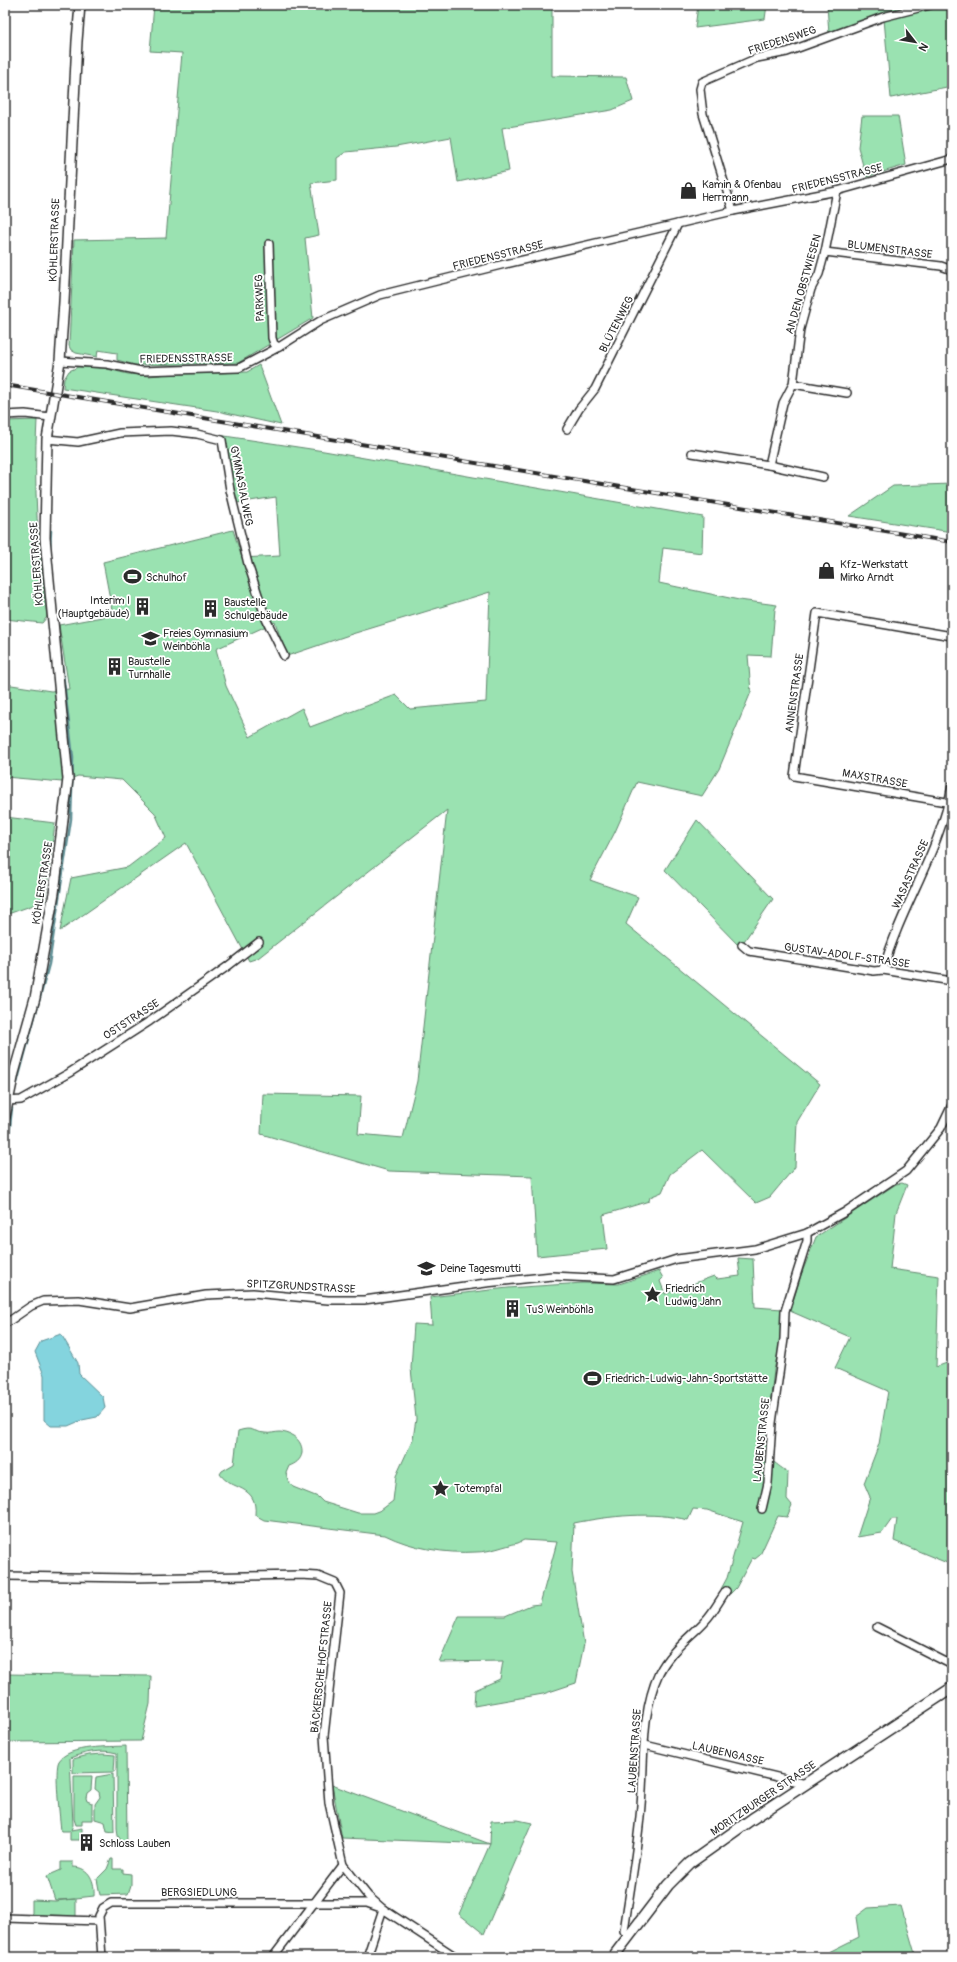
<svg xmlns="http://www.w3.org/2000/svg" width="957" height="1962" font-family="Pangolin,sans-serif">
<rect width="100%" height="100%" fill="#fff"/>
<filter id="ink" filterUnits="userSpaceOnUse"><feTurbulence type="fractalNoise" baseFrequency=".025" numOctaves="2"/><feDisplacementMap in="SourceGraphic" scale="8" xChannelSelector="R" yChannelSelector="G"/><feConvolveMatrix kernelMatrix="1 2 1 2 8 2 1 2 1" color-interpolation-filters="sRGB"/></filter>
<g filter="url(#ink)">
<g fill="#9ae2b1" stroke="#62866e" fill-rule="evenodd">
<path d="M154,5H552V76L626,77L633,101L612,110L502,128L509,171L458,182L451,137L396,147L346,152L337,158V180L311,183L319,235L305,238L313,318L238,363L135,365L117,360V353L98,350L97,357L76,353L71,350L69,346L74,240L166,238L182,53L150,51Z"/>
<path d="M698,5H767L765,19L695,28Z"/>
<path d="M827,5H921L829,34Z"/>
<path d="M938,5H952V86L891,98L884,19Z"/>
<path d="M862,116H898L906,165L866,177L858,147Z"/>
<path d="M259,365L281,425L217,411L63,388L64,379L69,371L78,367L103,368L128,374L149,376L169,374L247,372Z"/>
<path d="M37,420C33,486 38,551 47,617L42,623L5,619V421Z"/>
<path d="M218,435L324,451L703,517L702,553L663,548L659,583L739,600L777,605L775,609L771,656L748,655L751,692L719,769L702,796L637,782L615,832L590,880L638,897L626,924L820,1084L797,1122L795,1167L770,1197L756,1203L702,1150L670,1174L662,1192L650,1197L649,1201L603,1215L607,1249L537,1256L532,1176L389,1171L261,1134L263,1094L361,1096L358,1134L403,1138L417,1081L447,810L258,958L249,961L186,843L60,931L71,878L128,867L166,838L155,813L122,780L78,776L62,782L5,777V684L51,691L69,689L59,625L113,615L103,562L233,530L242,558L280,556L276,497L230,504ZM490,592L486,702L410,709L396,695L310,727L302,708L250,737L226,686L216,649L275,622L287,656L352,634Z"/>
<path d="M952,484V532L849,516L893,486Z"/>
<path d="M5,817L55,823L45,901L5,915Z"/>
<path d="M697,820L773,899L740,947L665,870Z"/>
<path d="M902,1183L907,1185L896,1213L890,1269L939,1276L936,1367L952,1361V1565L894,1541L897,1519H892L882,1533L857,1537L870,1497L864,1483L879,1444L888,1391L835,1368L850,1337L790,1311L801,1275L816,1237L896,1184Z"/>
<path d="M738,1258L753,1259L755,1307L782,1309L781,1341L774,1370L765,1449L752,1462C772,1454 772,1463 788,1472L787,1499L792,1505L787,1517L778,1516L760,1555L755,1559L752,1558L736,1588L730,1594L721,1589L727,1578L743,1522L707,1510L693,1509L688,1520C653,1511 609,1516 574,1523L572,1572L584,1644L576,1683L543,1694L474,1706L475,1690L500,1679L503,1661L439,1662L459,1616H505L531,1605L540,1604L557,1542L524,1540L518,1543C504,1546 490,1552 476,1552C446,1554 411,1548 385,1535L264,1520L255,1515C258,1484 231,1491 220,1474L222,1471L234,1464L238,1431C253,1426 252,1432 265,1433C270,1434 275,1432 280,1432C293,1433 303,1441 302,1453C301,1460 295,1464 289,1466L286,1473L288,1480L293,1487L318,1497L323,1502L358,1513H373L381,1510L393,1501L396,1476L413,1439L416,1419L411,1368L414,1324L432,1325L430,1297L508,1288L583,1283L619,1284L659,1271L663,1278L660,1281L665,1294L714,1276L717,1279L740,1276Z"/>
<path d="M5,1674L151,1676L150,1704L141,1741L5,1742Z"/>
<path d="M126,1746L127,1846H116L120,1839L118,1836L117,1828V1753C101,1749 85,1752 70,1758L73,1825L71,1830L82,1828V1832L80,1833V1840H70V1831H61C60,1819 54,1769 59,1761C69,1745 110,1747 126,1746Z"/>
<path d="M103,1754L115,1755L114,1772L73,1773V1759L89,1755Z"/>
<path d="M113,1774L114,1832L107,1831L105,1822L95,1819V1804L100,1797L99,1792L95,1789L96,1777Z"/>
<path d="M74,1776H92L91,1790L87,1793L86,1798L87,1801L92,1803V1820H82V1825H76L74,1819Z"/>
<path d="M332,1785L490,1844L491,1821L518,1820L532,1823L484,1934L459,1914L490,1844L342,1838Z"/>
<path d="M111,1859H113V1869H123V1873L131,1874V1885L128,1894L100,1895L97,1879L107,1869Z"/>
<path d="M61,1862H73V1867C90,1867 95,1882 94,1896L76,1898V1918L32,1917V1900L55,1901L75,1899L55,1900L47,1876L61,1870Z"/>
<path d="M901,1906L916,1957H819L859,1937L856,1917L868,1908Z"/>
</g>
<path fill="#84d4de" stroke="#609096" d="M61,1334L78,1363L79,1374L103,1397L105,1408L97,1417L82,1420L68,1426H51L44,1420V1375L35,1352L41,1341Z"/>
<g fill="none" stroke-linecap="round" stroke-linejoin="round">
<g stroke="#609096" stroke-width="2.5">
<path d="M50,550L51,531"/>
<path d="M17,1083L49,964L71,819L73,758L59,639"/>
<path d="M5,1170L12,1108"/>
</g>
<defs>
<g id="minor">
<path d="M733,211L703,114L700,89L702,82L757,58L787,52L883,17L930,5"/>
<path d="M269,244L272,338L274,344L279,347"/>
<path d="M825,252L941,266L952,270"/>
<path d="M60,361L107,364L141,371L239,368L279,347L320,321L380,295L501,265L733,211L837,191L952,159"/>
<path d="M793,384L800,329L811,289L819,274L825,252L837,191"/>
<path d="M5,415L25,414L50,417"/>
<path d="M567,429L579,409L595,389L678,224"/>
<path d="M47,439L78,442L120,433L171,431L197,434L222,440L230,490L248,564L266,619L284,656"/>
<path d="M692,453L769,465L783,403L793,384L847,393"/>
<path d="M769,465L823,477"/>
<path d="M952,636L817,613L794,776L952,803"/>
<path d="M742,945L749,951L874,971L883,970L952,981"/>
<path d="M883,970C901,906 941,850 952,785"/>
<path d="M8,1101L21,1100L69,1073L150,1021L228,966L259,942"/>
<path d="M5,1324L31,1306L43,1301L79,1300L130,1308L206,1295L253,1293L328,1300H364L486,1283L552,1276L614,1279L677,1259L755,1249L807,1233L845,1212L906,1171L941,1128L952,1105"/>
<path d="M762,1509L768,1483L772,1423L784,1339L785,1311L807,1241V1233"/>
<path d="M5,1576L133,1578L300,1575L318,1576L335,1583L340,1593L324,1736L329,1803L343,1865L368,1896L383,1909L456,1957"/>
<path d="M877,1627L952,1665"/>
<path d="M645,1745L806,1784"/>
<path d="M5,1918L99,1921"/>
<path d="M628,1936L624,1931C630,1889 638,1847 641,1805C645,1761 640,1714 659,1673C670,1651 689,1638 705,1621C713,1613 719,1601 726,1591"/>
<path d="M102,1957L99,1916L103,1908L111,1903H367L378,1907"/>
<path d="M273,1957L343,1865"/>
<path d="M367,1957L383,1909"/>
</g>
<path id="tertiary" d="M5,1116L14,1073L35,998L54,893L68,779L45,538L47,439L60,361L64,302L77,41L80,5"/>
<path id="secondary" d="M613,1957L668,1885L690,1863L752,1819L952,1688"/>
</defs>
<use href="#minor" stroke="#2b2b2b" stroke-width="10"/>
<use href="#tertiary" stroke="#2b2b2b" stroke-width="12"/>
<use href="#secondary" stroke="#2b2b2b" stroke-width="13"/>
<use href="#minor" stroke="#fff" stroke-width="7"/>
<use href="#tertiary" stroke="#fff" stroke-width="9"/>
<use href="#secondary" stroke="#fff" stroke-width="10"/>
<defs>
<path id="rail" d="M5,385L952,542"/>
</defs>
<use href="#rail" stroke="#2b2b2b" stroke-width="4"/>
<use href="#rail" stroke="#fff" stroke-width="2.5" stroke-dasharray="8" stroke-linecap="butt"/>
</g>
</g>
<defs>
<symbol id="shop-bare" viewBox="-9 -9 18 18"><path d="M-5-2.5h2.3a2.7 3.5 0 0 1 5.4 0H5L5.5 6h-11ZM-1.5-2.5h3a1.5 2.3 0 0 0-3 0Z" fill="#2b2b2b" stroke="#fff" stroke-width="2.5" paint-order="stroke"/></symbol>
<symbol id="stadium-bare" viewBox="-9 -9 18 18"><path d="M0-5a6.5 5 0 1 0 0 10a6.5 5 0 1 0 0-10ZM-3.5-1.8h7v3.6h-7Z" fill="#2b2b2b" stroke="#fff" stroke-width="2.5" paint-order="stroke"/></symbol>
<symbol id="building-bare" viewBox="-9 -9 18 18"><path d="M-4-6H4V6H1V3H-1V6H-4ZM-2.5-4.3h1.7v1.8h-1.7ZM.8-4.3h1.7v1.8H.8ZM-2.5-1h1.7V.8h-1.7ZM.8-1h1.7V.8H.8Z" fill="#2b2b2b" stroke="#fff" stroke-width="2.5" paint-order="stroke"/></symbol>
<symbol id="school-bare" viewBox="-9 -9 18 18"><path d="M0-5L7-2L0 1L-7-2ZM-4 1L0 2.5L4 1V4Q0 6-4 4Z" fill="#2b2b2b" stroke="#fff" stroke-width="2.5" paint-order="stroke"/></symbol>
<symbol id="sight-bare" viewBox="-9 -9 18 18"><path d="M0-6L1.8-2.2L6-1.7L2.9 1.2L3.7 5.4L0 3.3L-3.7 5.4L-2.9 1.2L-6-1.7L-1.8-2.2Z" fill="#2b2b2b" stroke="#fff" stroke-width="2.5" paint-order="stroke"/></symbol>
</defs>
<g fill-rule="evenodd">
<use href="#shop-bare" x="676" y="178" width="25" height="25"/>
<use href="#shop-bare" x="814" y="558" width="25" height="25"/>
<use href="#stadium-bare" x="120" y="564" width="25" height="25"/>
<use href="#building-bare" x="130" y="594" width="25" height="25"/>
<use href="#building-bare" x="198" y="596" width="25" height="25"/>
<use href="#school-bare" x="138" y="626" width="25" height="25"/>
<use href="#building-bare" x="102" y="654" width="25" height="25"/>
<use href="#school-bare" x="414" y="1256" width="25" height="25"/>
<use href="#sight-bare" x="640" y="1282" width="25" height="25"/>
<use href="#building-bare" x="500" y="1296" width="25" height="25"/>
<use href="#stadium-bare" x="580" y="1366" width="25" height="25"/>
<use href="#sight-bare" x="428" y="1476" width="25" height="25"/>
<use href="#building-bare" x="74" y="1830" width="25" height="25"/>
</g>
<g text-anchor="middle" stroke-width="3.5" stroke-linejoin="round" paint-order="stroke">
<g font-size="11" fill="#2b2b2b" stroke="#fff">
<text transform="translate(782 40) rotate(-18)" y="4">FRIEDENSWEG</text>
<text transform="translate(837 178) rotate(-14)" y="4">FRIEDENSSTRASSE</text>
<text transform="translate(54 240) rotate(-88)" y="4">KÖHLERSTRASSE</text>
<text transform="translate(890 249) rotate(7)" y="4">BLUMENSTRASSE</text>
<text transform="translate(498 255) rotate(-14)" y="4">FRIEDENSSTRASSE</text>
<text transform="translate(803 284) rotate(-74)" y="4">AN DEN OBSTWIESEN</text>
<text transform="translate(259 298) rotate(-92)" y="4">PARKWEG</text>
<text transform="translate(616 324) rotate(-63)" y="4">BLÜTENWEG</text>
<text transform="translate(186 358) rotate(-1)" y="4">FRIEDENSSTRASSE</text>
<text transform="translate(242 486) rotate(79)" y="4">GYMNASIALWEG</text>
<text transform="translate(36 564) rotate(-94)" y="4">KÖHLERSTRASSE</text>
<text transform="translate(794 693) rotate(-82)" y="4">ANNENSTRASSE</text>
<text transform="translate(875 778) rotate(10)" y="4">MAXSTRASSE</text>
<text transform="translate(910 874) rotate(-66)" y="4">WASASTRASSE</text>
<text transform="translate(42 883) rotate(-81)" y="4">KÖHLERSTRASSE</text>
<text transform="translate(847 955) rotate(8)" y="4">GUSTAV-ADOLF-STRASSE</text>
<text transform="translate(131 1019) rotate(-33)" y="4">OSTSTRASSE</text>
<text transform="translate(301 1286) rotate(3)" y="4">SPITZGRUNDSTRASSE</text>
<text transform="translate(761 1440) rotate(-84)" y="4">LAUBENSTRASSE</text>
<text transform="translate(321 1667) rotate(-84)" y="4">BÄCKERSCHE HOFSTRASSE</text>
<text transform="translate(634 1751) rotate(-86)" y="4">LAUBENSTRASSE</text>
<text transform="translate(728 1753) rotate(13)" y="4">LAUBENGASSE</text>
<text transform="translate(763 1798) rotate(-34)" y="4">MORITZBURGER STRASSE</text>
<text x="199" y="1896">BERGSIEDLUNG</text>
</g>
<g font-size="11" fill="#2b2b2b" stroke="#fff" text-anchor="start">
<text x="702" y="188">Kamin &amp; Ofenbau<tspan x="702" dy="13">Herrmann</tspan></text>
<text x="840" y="568">Kfz-Werkstatt<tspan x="840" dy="13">Mirko Arndt</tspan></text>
<text x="146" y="581">Schulhof</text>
<text x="130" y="604" text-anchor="end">Interim I<tspan x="130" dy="13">(Hauptgebäude)</tspan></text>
<text x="224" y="606">Baustelle<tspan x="224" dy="13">Schulgebäude</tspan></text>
<text x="163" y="637">Freies Gymnasium<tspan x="163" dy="13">Weinböhla</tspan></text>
<text x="128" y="665">Baustelle<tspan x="128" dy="13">Turnhalle</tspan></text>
<text x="440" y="1272">Deine Tagesmutti</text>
<text x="665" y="1292">Friedrich<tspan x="665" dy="13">Ludwig Jahn</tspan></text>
<text x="526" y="1313">TuS Weinböhla</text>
<text x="605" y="1382">Friedrich-Ludwig-Jahn-Sportstätte</text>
<text x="454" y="1492">Totempfal</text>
<text x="99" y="1847">Schloss Lauben</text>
</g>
</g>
<rect width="957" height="1962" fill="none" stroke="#fff" stroke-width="20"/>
<rect x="10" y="10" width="937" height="1942" fill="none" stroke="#2b2b2b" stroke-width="1.5" filter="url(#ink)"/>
<g transform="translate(915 42) rotate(121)" stroke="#ffffff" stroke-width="3" paint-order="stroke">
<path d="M0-3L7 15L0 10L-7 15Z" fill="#2b2b2b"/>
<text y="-6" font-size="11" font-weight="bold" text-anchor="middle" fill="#2b2b2b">N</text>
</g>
</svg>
